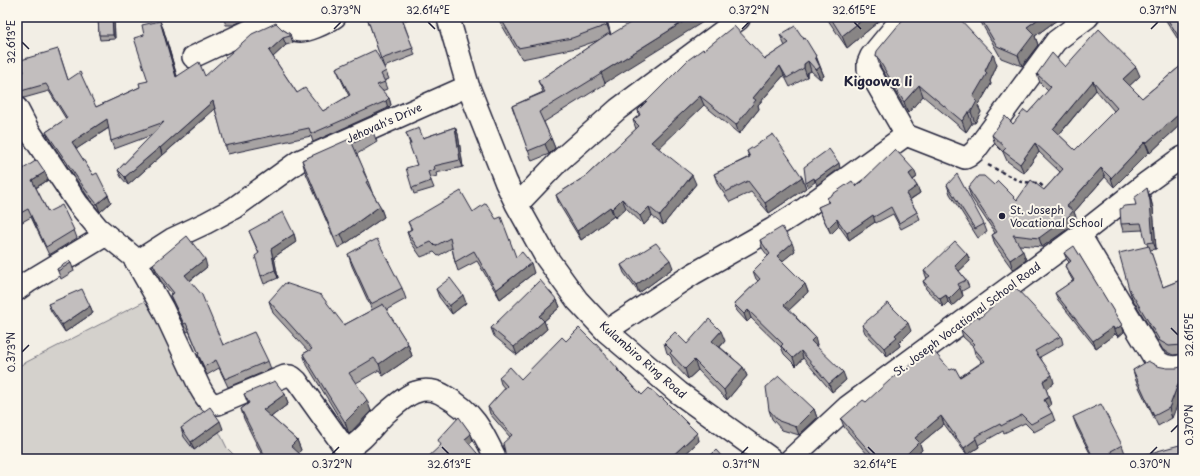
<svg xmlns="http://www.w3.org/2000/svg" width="1200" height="476" font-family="'Playpen Sans',sans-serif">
<rect width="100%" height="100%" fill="#f2eee5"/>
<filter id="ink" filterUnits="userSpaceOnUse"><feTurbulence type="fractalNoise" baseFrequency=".025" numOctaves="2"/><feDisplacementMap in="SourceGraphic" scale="8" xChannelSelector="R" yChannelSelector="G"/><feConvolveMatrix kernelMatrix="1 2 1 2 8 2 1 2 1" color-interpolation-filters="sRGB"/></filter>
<g filter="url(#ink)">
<path fill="#d4d1cc" stroke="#7b7a84" d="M153,297L227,448L238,459H17V367Z"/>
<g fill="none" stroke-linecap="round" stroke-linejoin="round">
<defs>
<g id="street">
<path d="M903,17L871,56L868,63V69L906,135L965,158L969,156L975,151L1056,41L1088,17"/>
<path d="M193,57L274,19C289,17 285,24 296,30C303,35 328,22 335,17"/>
<path d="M17,108L28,129L78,204L98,228L131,255L134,258L163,309L200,388C205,396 208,404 218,404L285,376C291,375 293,377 297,381L342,444L348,449C363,441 372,427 384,415C392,408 406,395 416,392C426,388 437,391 445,396C474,412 482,430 496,459"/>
<path d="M517,205L559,161L618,109L739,19"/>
<path d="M1080,235L1154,358C1163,366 1172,369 1183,365"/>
<path d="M136,262L172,239L206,223L234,208L299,161L468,86"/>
<path d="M17,290L28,282L106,235"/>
<path d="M606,331L693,274L772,229L805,208L906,135"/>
<path d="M791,459L847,407L1080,235L1146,183L1175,162L1183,157"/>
</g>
<path id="secondary" d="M448,17L468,86L506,182L517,205L546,257L577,300L606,331L679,393L771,459"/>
</defs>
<use href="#street" stroke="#22223b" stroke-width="24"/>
<use href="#secondary" stroke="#22223b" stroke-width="25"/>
<path stroke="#22223b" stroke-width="2.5" stroke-dasharray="4 3" stroke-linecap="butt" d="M988,165L1021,182L1039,183L1048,191"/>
<use href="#street" stroke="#fbf7ec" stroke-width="21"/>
<use href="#secondary" stroke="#fbf7ec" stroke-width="22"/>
</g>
<g fill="#a7a3a3" stroke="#22223b" fill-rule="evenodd">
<path d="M98,17H114L115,39L100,40L99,35Z"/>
<path d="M114,17H137V18L116,22Z"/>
<path d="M223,17H251L233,25H226Z"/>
<path d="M367,17H414L403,21L415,55L384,67L389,79L384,81L387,89L382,91L389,98L391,105L388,108L313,142L311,136L228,154L215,109L163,155H162L128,185L121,177L118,170L152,135L114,149L111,141L109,128L76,149L93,175L108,195L111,202L100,212L88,197L49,139L46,132L66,119L49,91L24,98L19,96L17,90V74L24,72L58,49L68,80L96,107L140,87L148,81L144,35L163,28L177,76H205L282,29L290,34L293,43L286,45L273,57L297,93L323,111L349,96L339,75L336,68L384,67Z"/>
<path d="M497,17H606L611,35L605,83V84L544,122L555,148L549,154L532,161L512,106L543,92L538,81L599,40L576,48L522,59Z"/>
<path d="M827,17H884L847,48L828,20Z"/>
<path d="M978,17H1061L1035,36L1038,45L1022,66L1001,58Z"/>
<path d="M1164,17H1183V47L1165,19Z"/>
<path d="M780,35H801L816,56L824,76L820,79L811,71L807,73V77L790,87L784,75L758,105L759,109L739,134L704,105L658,148L696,184L663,225L652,216L644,225L626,208L615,218L614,216L581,240L559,204L556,195L586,176L636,129L633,120L639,115L638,110L704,50L765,59L785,46L784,44Z"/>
<path d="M876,55L997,65L990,81L991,84L978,106L981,112L975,123H972L966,132L923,96L908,113L880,66Z"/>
<path d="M1183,64V125L1182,123L1150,153L1149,152L1114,187L1105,177L1074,212L1077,220L1072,226L1042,247L1019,245L1026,260L1013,270L995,245L992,235L995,233L971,197L968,188L994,185L1017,200L1044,190L1060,172L1039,152L1024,173L1007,161L1003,152L995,144L992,135L1013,124L1028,113L1048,91L1040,83L1037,74L1065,67L1140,76L1129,86L1142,98ZM1096,90L1114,111L1075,150L1059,135Z"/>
<path d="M455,127L458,134L463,167L436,173L437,176L430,178L434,188L414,194L412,188L417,165L410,144L406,133L423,138Z"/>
<path d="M373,132L377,142L357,154L368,181L372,192L380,206L384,217L345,244L338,248L305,171L302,160Z"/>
<path d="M747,151L802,177L806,188L769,213L751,192L730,202L718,185L714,174L749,157Z"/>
<path d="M45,172L48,180L36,188L48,212L74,230L77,238L49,255L31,217L17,225V173Z"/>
<path d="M917,177L913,180L917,186L920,193L910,200L917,212L920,219L901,229L893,214L876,223L875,222L849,240L839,226L831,234L821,214L818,207L828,203L827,198L856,187Z"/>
<path d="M947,185L984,224L987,232L978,238L950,194Z"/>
<path d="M1150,195L1153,208L1156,249L1150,250L1163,287L1183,279V354L1173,355L1163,350L1132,298L1129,289L1148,247L1143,230L1123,231L1121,224L1136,205Z"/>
<path d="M473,212L516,257L534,273L500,299L477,261L458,271L455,262L452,248L438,256L434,252L421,257L410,241L407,232L411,229L408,222Z"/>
<path d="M249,231L294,234L296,242L274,257L278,278L264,284L261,276L259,254Z"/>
<path d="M760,240L795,251L782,261L805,284L808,292L789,310L815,337L817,345L816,346L846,380L832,392L803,358L796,366L784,354L781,347L751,318L747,322L737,311L734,304L758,281L756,279L753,271L768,256L762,248Z"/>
<path d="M1064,253L1122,325L1124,332L1118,337L1115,334L1096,348L1058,300L1055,293L1073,281L1068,272L1065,266L1069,262L1067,260Z"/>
<path d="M348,254L402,288L406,299L386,310L408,344L412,356L383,376L379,370L356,383L371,411L349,434L307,365L303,354L308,351L273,313L269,301L344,325L372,310L352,266Z"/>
<path d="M967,254L970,261L959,271L966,280L969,287L962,291L963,296L952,306L948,302L943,307L926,289L923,281L927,279L924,271Z"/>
<path d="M71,263L74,271L61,279L57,269Z"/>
<path d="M153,264L207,267L190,281L223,345L268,361L271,369L228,387L219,368L207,375L201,362L198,354H199L189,331L187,332L173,303L170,295L172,294L161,281L156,272Z"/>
<path d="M621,265L673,268L639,293L624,273Z"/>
<path d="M436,289L466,303L452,314L439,297Z"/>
<path d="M557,300L560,307L544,321L547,329L517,355L494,336L491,328Z"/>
<path d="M48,304L90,306L93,313L65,332L51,311Z"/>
<path d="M980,318L1061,336L1063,344L1040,357L1054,383L1046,389L1051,405L1048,407L1052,413L1055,421L1034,432L1025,423L1004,433L1003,431L978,445L979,447L967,455L944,424L920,444L922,450L868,455L844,427L841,419L866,402L950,370L960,377L982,362L975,354L973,346L963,337L961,330Z"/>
<path d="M862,325L911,331L899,343L900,346L887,356L865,333Z"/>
<path d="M566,341L618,369L619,371L642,395L660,398L697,433L699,441L680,459H506L505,455L510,437L490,414L488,407L505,389L501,384L499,377L521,379Z"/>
<path d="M725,341L720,347L743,367L747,376L727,400L698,370L688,379L673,363L671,357L667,353L664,343L687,344Z"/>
<path d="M1157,366L1172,418L1158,426L1136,381L1133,370Z"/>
<path d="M244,394H285L288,404L271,417L297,440L301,450L298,453L302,459H264L244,419L241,409L248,404Z"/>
<path d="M814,409L817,418L799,435L782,430L772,419L769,410Z"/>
<path d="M1073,417L1122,445L1126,456L1120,459H1093L1077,428Z"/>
<path d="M181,428L223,429L194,450L184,437Z"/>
</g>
<g fill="#888585" stroke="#22223b">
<path d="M112,17H114L115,39L113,35Z"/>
<path d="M605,17H606L611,36L607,25Z"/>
<path d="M691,17H711L605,83L601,73Z"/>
<path d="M866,17H884L847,48L842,36Z"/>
<path d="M1041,17H1061L1035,36L1038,45L1022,66L1018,55L1027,27Z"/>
<path d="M160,21L163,28L179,84L176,77Z"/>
<path d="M283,38L286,45L272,58L269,51Z"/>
<path d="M993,54L997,65L990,81L991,84L978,106L981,112L975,123L971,112L973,97Z"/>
<path d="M816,56L819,65L815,57Z"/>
<path d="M808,61L811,71L807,73V77L804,68V64Z"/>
<path d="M780,66L784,75L758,105L759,109L739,134L736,125L753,98Z"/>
<path d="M820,67L824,76L820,79L816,70Z"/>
<path d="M1136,67L1140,76L1126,89L1123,79Z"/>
<path d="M1093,81L1096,90L1056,138L1053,129Z"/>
<path d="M919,85L923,96L908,113L904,102Z"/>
<path d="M700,96L704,105L655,152L651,142Z"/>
<path d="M389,98L391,105L388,108L386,101Z"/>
<path d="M213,101L215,108L163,155L160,148Z"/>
<path d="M968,112L972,123L966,132L962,121Z"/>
<path d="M1179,114L1182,123L1150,153L1146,143Z"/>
<path d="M1183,115V123L1181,117Z"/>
<path d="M107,119L110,127L75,150L72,142Z"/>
<path d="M455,127L458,134L463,167L460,160Z"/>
<path d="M551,138L555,148L549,154L545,144Z"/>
<path d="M1145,142L1149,152L1114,187L1111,178Z"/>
<path d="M1035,143L1039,152L1024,173L1020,164Z"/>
<path d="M160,147L162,155L128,185L125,177Z"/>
<path d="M839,163L840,168L817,185L815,180Z"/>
<path d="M1101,168L1105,177L1074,212L1077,220L1072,226L1042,247L1039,238Z"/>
<path d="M914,170L917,177L911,181L909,174Z"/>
<path d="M45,172L48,180L35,188L32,180Z"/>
<path d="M692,175L696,184L663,225L660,216Z"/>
<path d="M802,177L806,188L769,213L765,203Z"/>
<path d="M814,178L815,182L808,187L806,183Z"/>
<path d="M917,186L920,193L909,200L906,194Z"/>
<path d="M1147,188L1153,208L1156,249L1153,242Z"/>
<path d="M108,195L111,202L100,212L97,204Z"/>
<path d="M622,199L626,208L615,218L612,209Z"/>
<path d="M380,206L384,217L345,244L341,234Z"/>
<path d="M610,207L614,216L581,240L577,231Z"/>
<path d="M649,207L652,216L644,225L640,216Z"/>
<path d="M873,215L875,222L849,240L847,233Z"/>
<path d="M837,219L839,226L831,234L828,228Z"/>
<path d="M294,234L296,242L274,257L278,278L275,270L271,249Z"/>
<path d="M792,243L795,251L779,264L777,256Z"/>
<path d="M1023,251L1026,260L1013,270L1010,260Z"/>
<path d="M967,254L970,261L957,273L955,266Z"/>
<path d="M205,259L207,267L188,282L185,275Z"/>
<path d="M670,260L673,268L639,293L636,285Z"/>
<path d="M531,263L534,273L500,299L496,290Z"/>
<path d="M805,284L808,292L787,312L784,305Z"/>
<path d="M960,288L963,296L952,306L949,299Z"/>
<path d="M463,295L466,303L452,314L449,306Z"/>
<path d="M946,295L948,302L943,307L940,299Z"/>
<path d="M557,300L560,307L544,321L547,329L517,355L514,347L539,316Z"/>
<path d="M90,306L93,313L65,332L62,325Z"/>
<path d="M748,310L751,318L747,322L744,314Z"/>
<path d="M908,323L911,331L899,343L900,346L887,356L884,348L895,335Z"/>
<path d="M1122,325L1124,332L1118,337L1115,330Z"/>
<path d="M1113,327L1115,334L1096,348L1093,341Z"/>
<path d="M721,331L725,341L716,351L712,341Z"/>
<path d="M815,337L817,345L814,349L811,341Z"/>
<path d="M408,344L412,356L383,376L379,364Z"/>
<path d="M801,351L803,358L796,366L793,358Z"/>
<path d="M694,360L698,370L688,379L685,369Z"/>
<path d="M743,367L747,376L727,400L724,390Z"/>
<path d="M1183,371V391L1172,418L1169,408Z"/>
<path d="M843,372L846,380L832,392L829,384Z"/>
<path d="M1052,375L1054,383L1046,389L1051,405L1047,408L1044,400L1043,381Z"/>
<path d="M285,394L288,404L267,420L263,410Z"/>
<path d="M367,400L371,411L349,434L345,422Z"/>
<path d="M814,409L817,418L799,435L796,427Z"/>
<path d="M941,416L944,424L920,444L922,450L912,459H908L906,455L915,438Z"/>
<path d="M220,421L223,429L194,450L191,442Z"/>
<path d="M697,433L699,441L680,459H669Z"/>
<path d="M471,434L473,441L467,446L465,439Z"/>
<path d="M976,439L979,447L967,455L964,448Z"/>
<path d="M297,440L301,450L295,457L291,446Z"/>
<path d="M301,455L302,459H298Z"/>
<path d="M556,456L557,459H553Z"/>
<path d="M594,456L595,459H590Z"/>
</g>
<g fill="#c2bebe" stroke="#22223b" fill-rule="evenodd">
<path d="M98,17H112L113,35H99Z"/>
<path d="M367,17H401L413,48L381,59Z"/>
<path d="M500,17H605L607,25L572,38L518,48Z"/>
<path d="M640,17H691L601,73V74L539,112L551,138L545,144L528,151L512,106L545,92L538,81L609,33L610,35Z"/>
<path d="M830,17H866L842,36Z"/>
<path d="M905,17H958L993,54L985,71L987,73L973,97L977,101L971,112H968L962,121L919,85L904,102L876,55L877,51Z"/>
<path d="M980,17H1041L1027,27L1034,34L1018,55L997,46Z"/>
<path d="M1166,17H1183V43Z"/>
<path d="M160,21L176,77L199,62L205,76L252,34L276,23L282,29L290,34V36L283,38L269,51L297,93L305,88L323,111L350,95L336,68L375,50L386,71L381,74L385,82L377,85L389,98L386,101L311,134L309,128L225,146L213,101L160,148V147L125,177L118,170L164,122L111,141L107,119L72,142L93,175L97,173L108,195L97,204L85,189L46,132L67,118L46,84L21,91L17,89V74L24,72L21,60L58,49L68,80L80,72L96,107L140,87L139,83L148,81L134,38L144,35L142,25Z"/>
<path d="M734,26L765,59L789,43L780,35L795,26L801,35L805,38L803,39L805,38L816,56L815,57L820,67L816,70L808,61L804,64V68L787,78L780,66L753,98L756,100L736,125L700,96L651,142L692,175L660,216L649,207L640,216L622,199L612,209L610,207L577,231L556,195L586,176L639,126L633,120L640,115L638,110L688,60L703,49L704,50Z"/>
<path d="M1099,29L1136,67L1123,79L1142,98L1183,64V115L1181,117L1179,114L1146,143L1145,142L1111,178L1101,168L1067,206L1073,211L1069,216L1039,238L1013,235L1023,251L1010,260L992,235L997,232L968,188L978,176H984L994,185L998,181L1017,200L1031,180L1044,190L1063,169L1035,143L1020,164L1003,151L1006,148L992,135L1005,116L1013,124L1024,110L1028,113L1051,87L1037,74L1052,53L1065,67ZM1093,81L1117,108L1075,150L1053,129Z"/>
<path d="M455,127L460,160L434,166L435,169L428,172L431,181L412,188L406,168L417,165L409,144H411L406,133L419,128L423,138Z"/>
<path d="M372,129L373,132L352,143L364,170L363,171L368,181L366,182L380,206L341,234L334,237L302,160Z"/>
<path d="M773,134L802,177L765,203L748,181L726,192L714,174L750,157L747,151Z"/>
<path d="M829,149L839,163L815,180L814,178L806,183L804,167Z"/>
<path d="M895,149L914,170L909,174L917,186L906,194L917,212L899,223L891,207L874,217L873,215L847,233L837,219L828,228L818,207L829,202L827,198L852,181L856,187Z"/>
<path d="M37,160L45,172L32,180L48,212L62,205L74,230L46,247L28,209L17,215V173Z"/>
<path d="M957,174L984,224L975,229L947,185Z"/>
<path d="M1147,188L1150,201L1153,242L1146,243L1141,223L1121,224L1120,209L1124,206L1136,205L1134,198Z"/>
<path d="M461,191L473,212L486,203L496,219L501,217L516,257L522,252L531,263L496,290L474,251L455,262L450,238L435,246L431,242L418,248L407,232L412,229L408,222Z"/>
<path d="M283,212L294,234L271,249L275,270L261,276L255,256L259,253L249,231Z"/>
<path d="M782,227L792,243L777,256L805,284L784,305L797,317L796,318L815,337L811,341L843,372L829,384L801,351L793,358L781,346L783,344L748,310L744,314L734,304L760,279L753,271L770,254L760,240Z"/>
<path d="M187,236L205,259L185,275L202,295L223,345L254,332L268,361L225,379L216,360L204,367L198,354H199L186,323L184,324L170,295L174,293L158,273L153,264Z"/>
<path d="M377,239L402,288L371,304L348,254L371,241V242Z"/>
<path d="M955,241L967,254L955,266L966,280L958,284L960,288L949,299L946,295L940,299L923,281L930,276L924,271Z"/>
<path d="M656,243L670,260L636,285L621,265Z"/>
<path d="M1074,246L1122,325L1115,330L1113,327L1093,341L1055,293L1074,280L1065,266L1071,261L1064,253Z"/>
<path d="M1149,246L1163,287L1183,279V345L1169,346L1160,341L1129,289L1119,253Z"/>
<path d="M69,261L71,263L58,271L57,269Z"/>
<path d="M450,278L463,295L449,306L436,289Z"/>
<path d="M540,280L557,300L539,316L544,321L514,347L491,328Z"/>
<path d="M285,283L321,295L344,325L383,304L408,344L379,364L374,358L349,373L367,400L345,422L303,354L312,349L269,301Z"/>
<path d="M1016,288L1061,336L1035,351L1052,375L1043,381L1049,397L1044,400L1052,413L1031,424L1022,415L1001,426L1000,424L975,437L976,439L964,448L941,416L915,438L919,442L906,455L910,459H864L871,453L841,419L863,400L866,402L890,380L932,349L950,370L955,368L960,377L985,361L972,346L975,344L961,330L977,316L980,318L1000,299Z"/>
<path d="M82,289L90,306L62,325L48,304Z"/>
<path d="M888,303L908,323L895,335L897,337L884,348L862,325Z"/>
<path d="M709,319L721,331L712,341L743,367L724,390L694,360L685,369L670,353L672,351L664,343L675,332L687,344Z"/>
<path d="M579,328L595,344H596L618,369L617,370L642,395L649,388L660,398L661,397L697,433L669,459H597L594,456L590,459H559L556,456L553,459H509L505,455V452L503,443L512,435L488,407L507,386L499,377L510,367L521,379L562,337L566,341Z"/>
<path d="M1148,361L1157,366L1167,368H1177L1183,366V371L1169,408L1154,416L1133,370Z"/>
<path d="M779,376L814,409L796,427L779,421L769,410L766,387Z"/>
<path d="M275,381L285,394L263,410L297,440L291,446L301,455L298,459H266L241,409L249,403L244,394Z"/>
<path d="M1101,404L1122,445L1111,451L1115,459H1094L1073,417Z"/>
<path d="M210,407L220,421L191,442L181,428Z"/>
<path d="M459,417L471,434L465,439L482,459H426L441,445L438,440Z"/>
<path d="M1183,444V459H1144L1143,455Z"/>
<path d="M716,450L724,459H707Z"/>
</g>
</g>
<path fill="none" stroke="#22223b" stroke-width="1.5" d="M428,22L435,29M854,22L861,29M334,29L341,22M742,29L749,22M1151,29L1158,22M22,42L29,49M1171,328L1178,335M22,352L29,345M1171,432L1178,425M442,447L449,454M868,447L875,454M332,454L339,447M741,454L748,447M1150,454L1157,447"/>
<circle fill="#22223b" stroke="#fbf7ec" stroke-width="1.5" cx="1002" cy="216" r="4"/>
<g text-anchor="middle" stroke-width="4" stroke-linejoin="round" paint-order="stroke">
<g font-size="11" fill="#22223b" stroke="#fbf7ec">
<text transform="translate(384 123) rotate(-24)" y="4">Jehovah's Drive</text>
<text transform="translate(967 319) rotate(-37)" y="4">St. Joseph Vocational School Road</text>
<text transform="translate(643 360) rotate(41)" y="4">Kulambiro Ring Road</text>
</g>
<g font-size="11" fill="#22223b" stroke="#fbf7ec" text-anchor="start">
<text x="1010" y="214">St. Joseph<tspan x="1010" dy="13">Vocational School</tspan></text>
</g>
<g font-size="13" font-weight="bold" fill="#22223b" stroke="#fbf7ec">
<text x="878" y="86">Kigoowa Ii</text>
</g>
</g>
<rect width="1200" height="476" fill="none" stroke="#fbf7ec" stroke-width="44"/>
<rect x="22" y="22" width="1156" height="432" fill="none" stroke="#22223b" stroke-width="1.5"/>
<g font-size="10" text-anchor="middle" fill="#22223b">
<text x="341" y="14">0.373°N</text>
<text x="428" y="14">32.614°E</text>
<text x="749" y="14">0.372°N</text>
<text x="854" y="14">32.615°E</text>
<text x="1158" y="14">0.371°N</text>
<text transform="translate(11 42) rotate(-90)" y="4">32.613°E</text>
<text transform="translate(1189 335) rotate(-90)" y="4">32.615°E</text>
<text transform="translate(11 352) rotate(-90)" y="4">0.373°N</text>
<text transform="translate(1189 425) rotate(-90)" y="4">0.370°N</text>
<text x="332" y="468">0.372°N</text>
<text x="449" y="468">32.613°E</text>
<text x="741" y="468">0.371°N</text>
<text x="875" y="468">32.614°E</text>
<text x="1150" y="468">0.370°N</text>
</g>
</svg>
